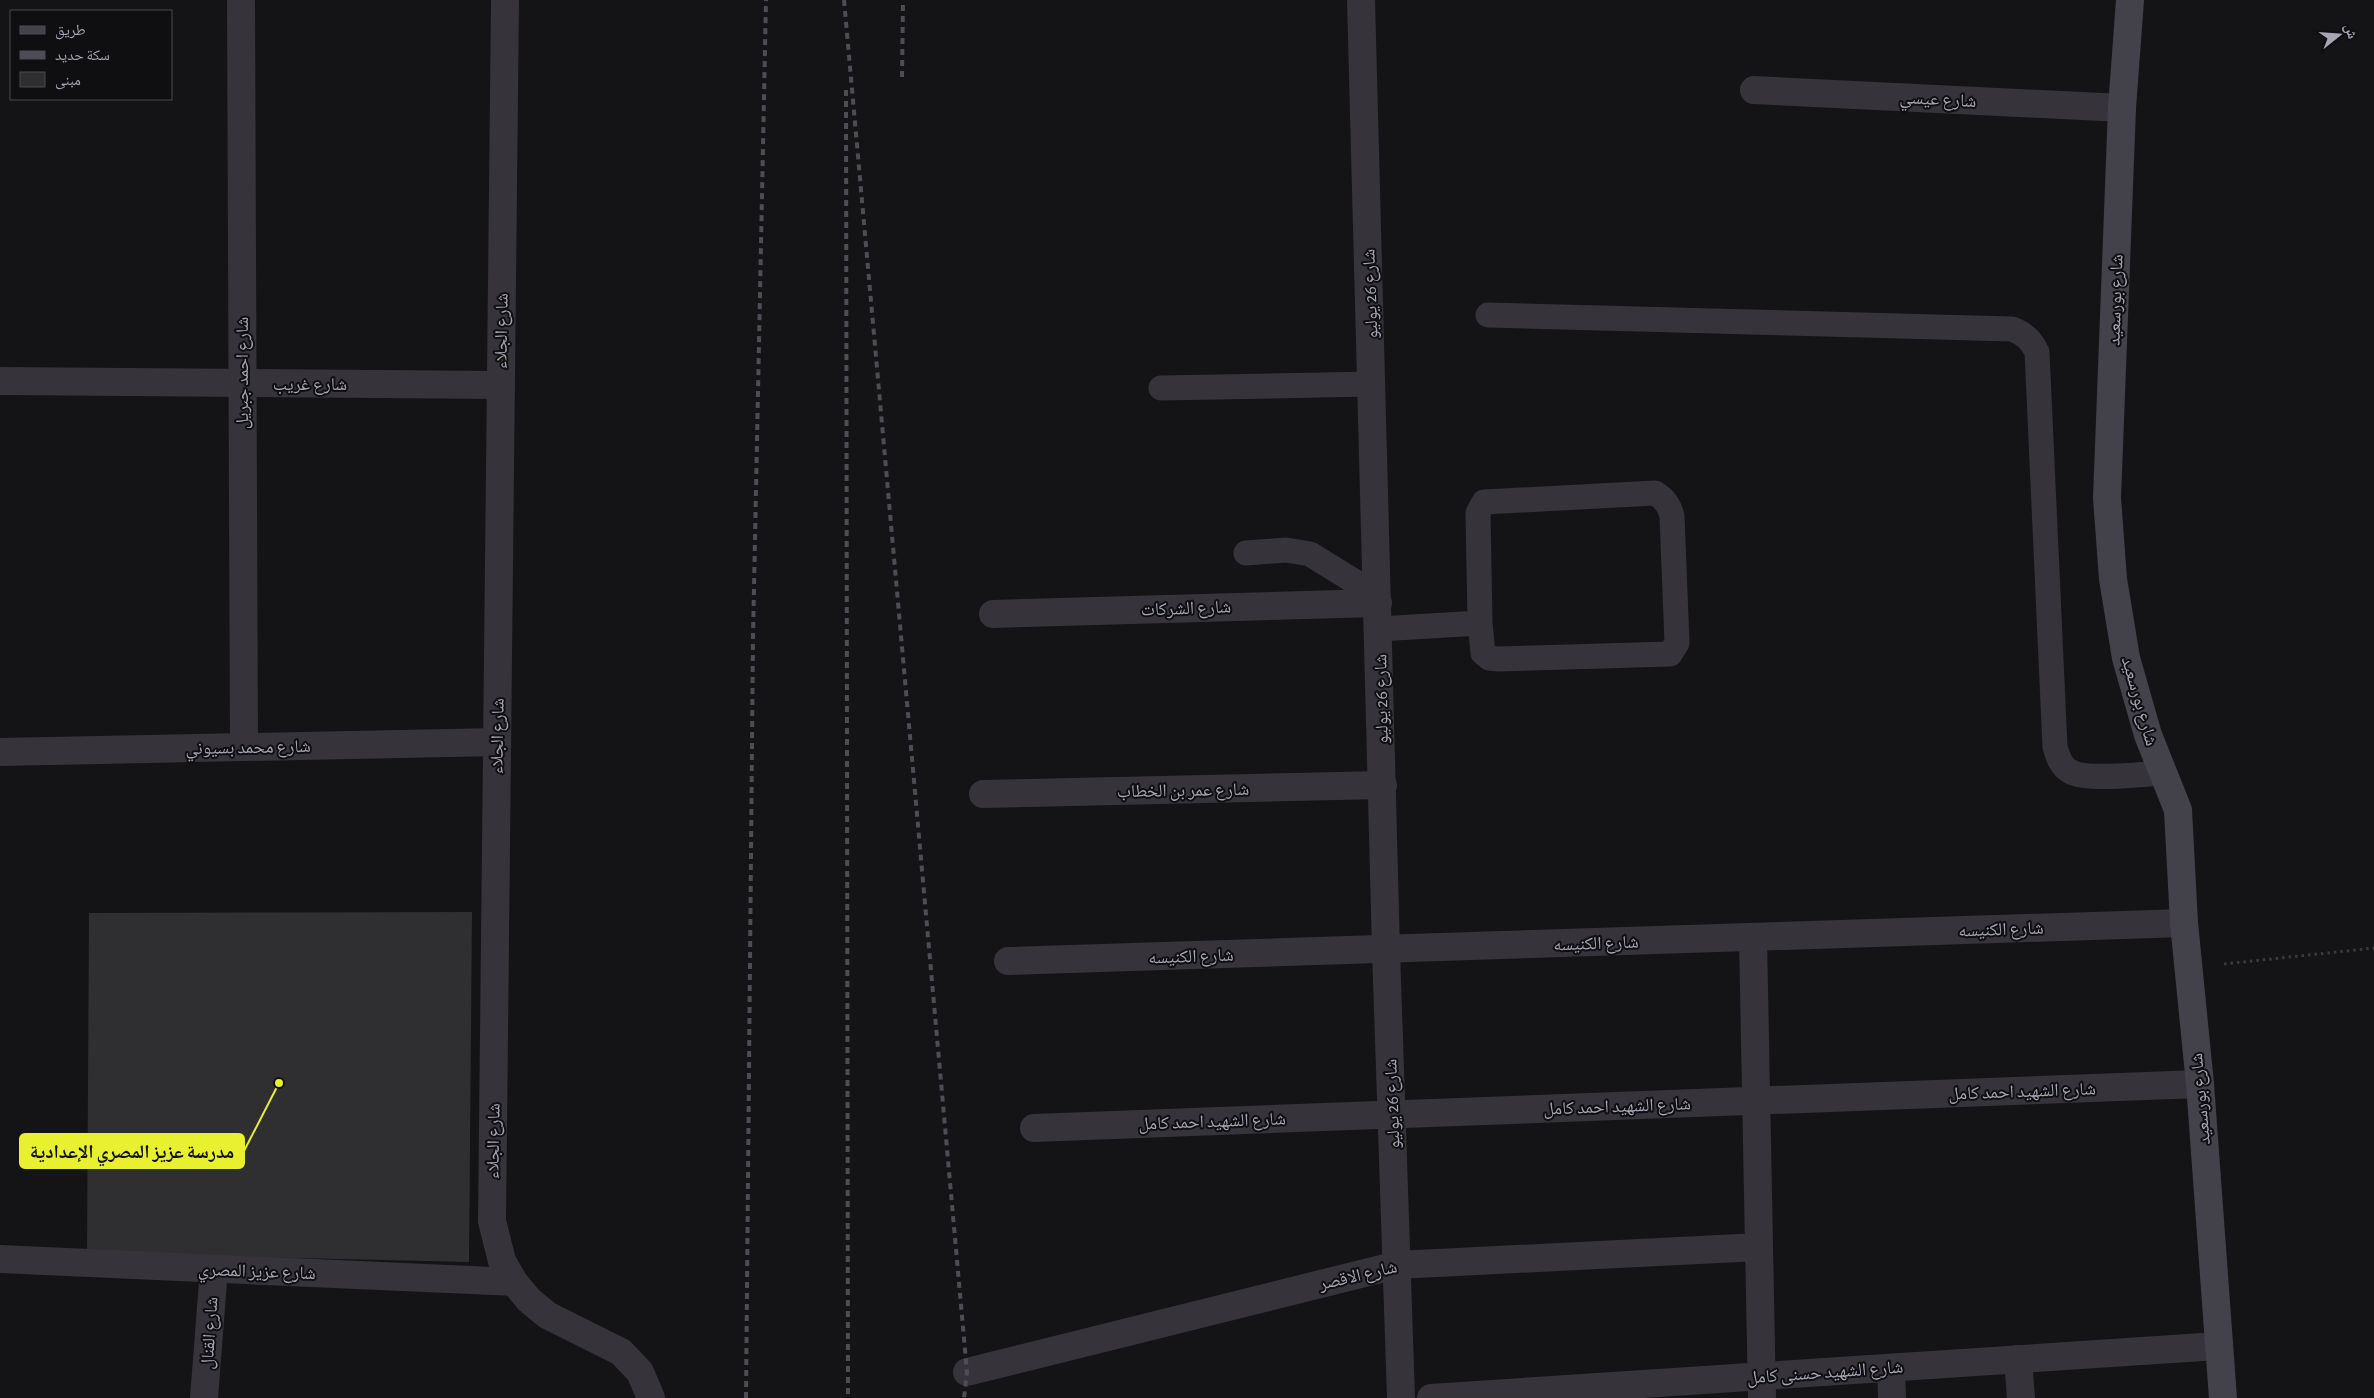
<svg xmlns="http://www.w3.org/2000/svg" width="2374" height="1398" font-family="'Alegreya Sans','Noto Naskh Arabic',sans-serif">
<rect width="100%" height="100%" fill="#141315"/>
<path fill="#2f2e31" d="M472,912L469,1262L87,1253L89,913Z"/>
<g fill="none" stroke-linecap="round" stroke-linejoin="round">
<path stroke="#3b3a41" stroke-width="3" stroke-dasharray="2.5 4" stroke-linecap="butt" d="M2224,964L2374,948"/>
<g stroke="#36343a" stroke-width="25">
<path d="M1488,315L2012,329C2025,334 2031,340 2037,352L2055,747C2058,757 2061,767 2071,772C2088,781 2141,774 2163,773"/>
<path d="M1161,388L1372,384"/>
<path d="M1246,553L1286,550L1310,554L1378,596"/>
<path d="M1379,629L1480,623L1483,653L1489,658L1498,659L1670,654L1677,643L1672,516C1669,505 1665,499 1655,493L1484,502L1478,513L1480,623"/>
</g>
<g stroke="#36343a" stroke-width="28">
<path d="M241,0L244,747"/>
<path d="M505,0L492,1221L502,1261L514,1282L529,1300L547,1315L621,1352L640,1372L651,1398"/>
<path d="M1361,0L1386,950L1401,1398"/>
<path d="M1754,90L2122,108"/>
<path d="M0,381L501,385"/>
<path d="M993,614L1378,603"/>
<path d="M0,752L497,742"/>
<path d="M983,794L1383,785"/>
<path d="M1753,938L1762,1398"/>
<path d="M1008,961L2184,923"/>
<path d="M1034,1128L2200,1084"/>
<path d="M0,1259L514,1282"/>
<path d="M2018,1359L2021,1398"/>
<path d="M1891,1368L1892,1398"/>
<path d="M967,1372L1397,1265L1759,1247"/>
<path d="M204,1398L214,1269"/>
<path d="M1431,1398L2218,1346"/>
</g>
<path stroke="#43424a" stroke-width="28" d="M2130,0L2122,108L2107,498L2113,579L2126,658L2148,735L2178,810L2184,923L2200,1084L2223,1398"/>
<g stroke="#4e4d55" stroke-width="4" stroke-dasharray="6 5" stroke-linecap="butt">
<path d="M844,0L967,1372L964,1398"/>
<path d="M902,77L903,0"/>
<path d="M846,90L848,1398"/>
<path d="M746,1398L753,637L766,0"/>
</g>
</g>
<g text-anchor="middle" stroke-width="4" stroke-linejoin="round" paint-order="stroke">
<g font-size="18" fill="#a6a5b5" stroke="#0f0e10">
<text transform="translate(1938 99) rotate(3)" y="6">شارع عيسي</text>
<text transform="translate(1370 294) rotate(-92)" y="6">شارع 26 يوليو</text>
<text transform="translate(2115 300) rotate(-88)" y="6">شارع بورسعيد</text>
<text transform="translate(501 331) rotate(-89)" y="6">شارع الجلاء</text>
<text transform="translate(242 373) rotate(-90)" y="6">شارع احمد جبريل</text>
<text x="310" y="390">شارع غريب</text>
<text transform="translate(1186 608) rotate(-2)" y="6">شارع الشركات</text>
<text transform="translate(1381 699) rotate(-91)" y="6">شارع 26 يوليو</text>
<text transform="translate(2140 701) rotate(74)" y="6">شارع بورسعيد</text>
<text transform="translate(497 736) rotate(-89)" y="6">شارع الجلاء</text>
<text transform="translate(248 747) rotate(-1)" y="6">شارع محمد بسيوني</text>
<text transform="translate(1183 790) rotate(-1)" y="6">شارع عمر بن الخطاب</text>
<text transform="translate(2001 929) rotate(-2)" y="6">شارع الكنيسه</text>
<text transform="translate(1596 943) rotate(-2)" y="6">شارع الكنيسه</text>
<text transform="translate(1191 956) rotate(-2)" y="6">شارع الكنيسه</text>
<text transform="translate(2022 1091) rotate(-2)" y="6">شارع الشهيد احمد كامل</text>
<text transform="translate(2200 1099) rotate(-95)" y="6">شارع بورسعيد</text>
<text transform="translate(1392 1104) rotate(-92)" y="6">شارع 26 يوليو</text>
<text transform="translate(1617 1106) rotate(-2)" y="6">شارع الشهيد احمد كامل</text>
<text transform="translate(1212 1121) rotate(-2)" y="6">شارع الشهيد احمد كامل</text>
<text transform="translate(493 1141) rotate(-89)" y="6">شارع الجلاء</text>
<text transform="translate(257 1271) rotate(2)" y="6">شارع عزيز المصري</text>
<text transform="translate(1358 1275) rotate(-13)" y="6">شارع الاقصر</text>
<text transform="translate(209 1333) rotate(-86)" y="6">شارع القنال</text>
<text transform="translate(1825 1372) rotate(-4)" y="6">شارع الشهيد حسنى كامل</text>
</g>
</g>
<path fill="none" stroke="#e9f030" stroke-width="2" d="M279 1083L244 1151"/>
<circle fill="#e9f030" stroke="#0f0e10" stroke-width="2" cx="279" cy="1083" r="5"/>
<rect fill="#e9f030" stroke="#e9f030" stroke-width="2" x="20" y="1134" width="224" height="34" rx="5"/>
<g font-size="19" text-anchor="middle" font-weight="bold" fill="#111">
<text x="132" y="1158">مدرسة عزيز المصري الإعدادية</text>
</g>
<rect x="10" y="10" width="162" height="90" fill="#0f0e10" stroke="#4b4a52"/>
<rect x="20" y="26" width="25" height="8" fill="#43424a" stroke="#4b4a52"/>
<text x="55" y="35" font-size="15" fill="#a6a5b5">طريق</text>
<rect x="20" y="51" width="25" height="8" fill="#4e4d55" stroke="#4b4a52"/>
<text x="55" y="60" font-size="15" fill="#a6a5b5">سكة حديد</text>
<rect x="20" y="72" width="25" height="15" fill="#2f2e31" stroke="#4b4a52"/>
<text x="55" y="85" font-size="15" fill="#a6a5b5">مبنى</text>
<g transform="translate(2339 35) rotate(73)" stroke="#0f0e10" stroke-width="4" paint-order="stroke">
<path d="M0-4L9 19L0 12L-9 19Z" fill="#a6a5b5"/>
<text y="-8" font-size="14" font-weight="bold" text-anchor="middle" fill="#a6a5b5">ش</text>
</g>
</svg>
